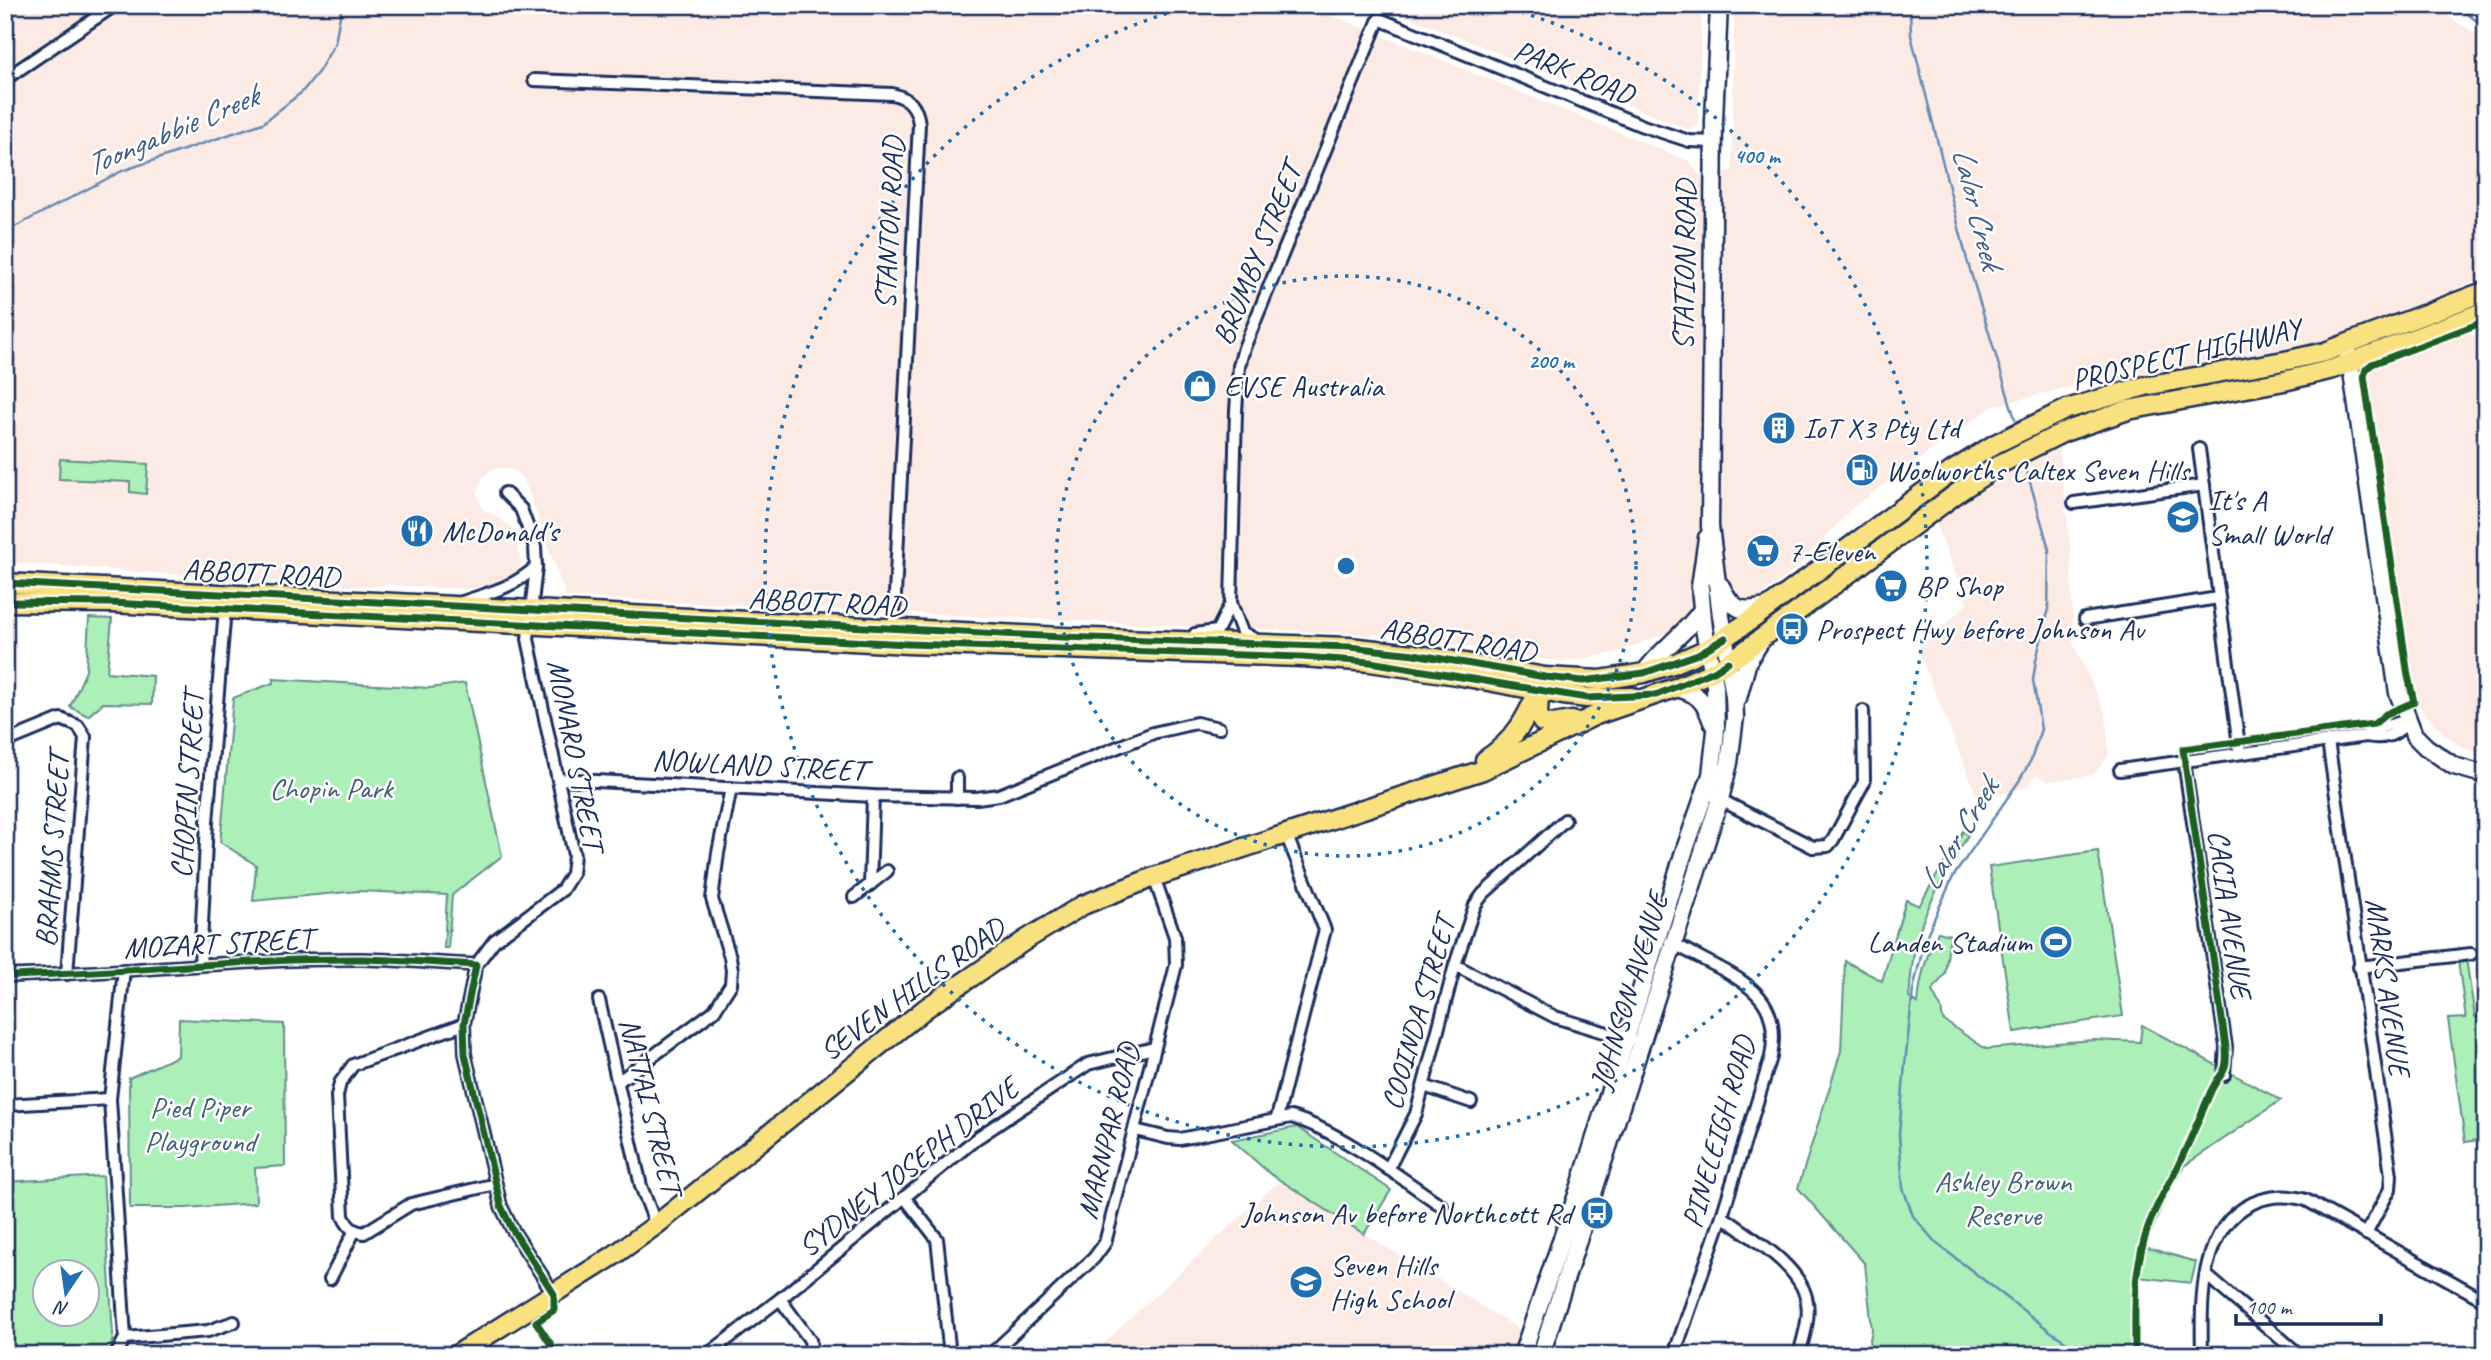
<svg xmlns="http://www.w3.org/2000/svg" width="2491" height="1360" font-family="Caveat,sans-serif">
<rect width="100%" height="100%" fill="#fff"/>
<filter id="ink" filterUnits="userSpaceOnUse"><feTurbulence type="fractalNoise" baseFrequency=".0143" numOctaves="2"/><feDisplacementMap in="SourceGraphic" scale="14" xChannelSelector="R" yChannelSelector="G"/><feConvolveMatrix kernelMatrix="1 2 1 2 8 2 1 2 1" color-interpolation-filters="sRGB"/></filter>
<g filter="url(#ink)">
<g fill="#fbebe4" fill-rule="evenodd">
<path d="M5,5H1307L1689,161L1699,174L1732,171L1734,5H2436L2447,15L2486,41V271L2479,280L2322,341L2117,380L2106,378L1993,406L1853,507L1800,565L1759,598L1615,653L1581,659L1559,661L1523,657L1407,636L566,597L524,479L513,470L502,468L494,469L483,477L477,494L483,509L500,519L511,527L514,533L521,562L519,571L515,576L479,587L464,589L386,585L372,587L293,583L5,562ZM60,459H61L147,464L131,482L60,479Z"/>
<path d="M1379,5H1702L1698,124L1690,130Z"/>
<path d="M2466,333L2477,337L2486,365V756L2460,746L2443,733L2422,710L2414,694L2368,375L2371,368Z"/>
<path d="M2059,448L2071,551L2073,643L2106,714L2109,756L2093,775L2048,781L2036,774L2027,787L1978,799L1918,650L1967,604L1935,522L1973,495L2031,460Z"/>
<path d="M1279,1181L1519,1329L1511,1355H1091Z"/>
</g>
<g fill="#adefb8" stroke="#648f8b" stroke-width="2" fill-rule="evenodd">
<path d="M60,459L148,464L146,494L130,492V482L59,479Z"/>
<path d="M89,618L112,619L107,672L153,676L152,704L103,703L88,716L70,707L86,671Z"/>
<path d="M273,679L430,688L465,683L502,856L452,895L448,948H444L447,895L358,891L253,901L256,865L220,842L222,824L233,698L273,683Z"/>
<path d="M1963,831L1968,835C1949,868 1928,901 1917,938C1912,957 1911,978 1909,998L1918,1003C1920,978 1926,955 1938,932L1950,935L1945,974L1932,991L1941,1008L1943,1020L1986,1049L2093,1040L2140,1042L2142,1025L2281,1100L2184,1166L2167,1194L2145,1247L2196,1262L2191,1283L2138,1277L2136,1304L2139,1355H1867L1872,1330L1865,1264L1798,1188L1841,1051L1845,961L1882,981L1906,900L1919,906Z"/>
<path d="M2098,851L2123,1016L2014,1032L1989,867Z"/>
<path d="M2466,959L2475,1017H2486V1135L2485,1139L2465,1142L2448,1019L2466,1018L2458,961Z"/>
<path d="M179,1019L284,1024L285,1166L255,1168L256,1203L185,1208H130L129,1078L178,1056Z"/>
<path d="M1297,1127L1391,1190L1364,1234L1269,1173L1232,1140Z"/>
<path d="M103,1176L113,1335L110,1355H5V1182ZM46,1272H88V1314H46Z"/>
</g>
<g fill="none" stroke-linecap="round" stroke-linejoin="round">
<g stroke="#658ab7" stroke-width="2.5">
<path d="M1910,5L1911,35L1967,260L2015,419"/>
<path d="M2456,5L2486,28"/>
<path d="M5,232L122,171L263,123L302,92L319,71L335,43L342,5"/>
<path d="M2026,468L2049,549L2048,612L2036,660L2033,680L2041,729L2031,760L2019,781L1953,877L1925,939L1913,990L1905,1064L1899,1134L1903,1188L1913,1216L1936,1243L2050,1331L2086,1355"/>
</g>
<defs>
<g id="street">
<path d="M5,79L115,5"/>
<path d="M534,80L892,94C909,98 917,106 919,124L893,634"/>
<path d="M2199,449L2240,753"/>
<path d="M505,493L521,509L535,547L536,567L528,639L574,855L572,874L562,890L494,941L476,965L464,1024L465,1054L501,1206L512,1229L554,1294"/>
<path d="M2074,503L2204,485"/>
<path d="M462,602C492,592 512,588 536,567"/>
<path d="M2085,619L2218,598"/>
<path d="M1195,634L1217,631L1231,603"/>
<path d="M1258,641L1242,632L1231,603L1236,411L1239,366L1244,348L1379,19L1643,126L1689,141L1714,142"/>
<path d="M2366,736L2374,729L2409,720"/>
<path d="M2328,741L2391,1175L2390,1189L2366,1234"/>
<path d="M5,742L61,719L78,726L85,737L67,974"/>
<path d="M2184,761L2226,1047L2224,1075"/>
<path d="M2120,770L2366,736C2386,740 2397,735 2409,720"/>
<path d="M957,778V798"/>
<path d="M559,779L873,796L977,798L999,795L1153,733L1196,723L1219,728"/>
<path d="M1715,797L1813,847L1828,846L1833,840L1864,782L1863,711"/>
<path d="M870,885L873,796"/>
<path d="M854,897L887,871"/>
<path d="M1670,942C1686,950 1702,959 1718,967C1759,989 1780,1008 1771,1057L1722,1216L1674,1355"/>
<path d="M200,965L207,822L225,609"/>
<path d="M1455,965L1555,1017L1630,1040"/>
<path d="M2359,967L2471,954"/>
<path d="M5,976C125,973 244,958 363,959C401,960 438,963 476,965"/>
<path d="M599,1000L641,1186L656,1225"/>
<path d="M464,1024L353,1065L340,1083L337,1096L343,1216C348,1227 352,1231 364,1233L411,1204L496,1184"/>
<path d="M619,1081L714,1011L731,984L732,970L730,957L712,899L718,853L731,788"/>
<path d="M1424,1086L1471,1102"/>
<path d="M5,1105L110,1099"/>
<path d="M1277,1118L1325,930L1286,834"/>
<path d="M1135,1130L1168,1138L1180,1139L1291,1117C1338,1130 1401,1178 1442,1206"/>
<path d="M1388,1169L1416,1114L1455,965L1475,905L1483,894L1565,820"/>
<path d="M905,1198L937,1239L950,1355"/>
<path d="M1722,1216C1750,1237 1802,1266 1807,1302C1810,1319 1803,1338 1799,1355"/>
<path d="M2206,1275L2300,1355"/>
<path d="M330,1279L354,1232"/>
<path d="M780,1299L810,1340L812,1355"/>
<path d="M125,1338L208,1331L234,1322"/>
<path d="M116,1355L125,1338L110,1099L124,970"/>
<path d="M707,1355L780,1299L977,1138L1088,1064L1154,1048"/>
<path d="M990,1355L1094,1258L1105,1243L1176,965L1175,937L1154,877"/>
<path d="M2202,1355C2201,1304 2198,1228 2253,1203C2271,1195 2287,1195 2306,1200L2486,1301"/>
</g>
<g id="secondary">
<path d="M2346,344L2353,379L2398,693L2414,735L2426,747L2454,766L2486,775"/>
<path d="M1721,586C1733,612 1743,613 1769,606"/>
<path d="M1644,673C1661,649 1684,635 1701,611"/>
<path d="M1675,688C1697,692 1705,701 1712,722"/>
<path d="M1738,698L1748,661L1761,641"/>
<path d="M1522,1355L1581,1183L1683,855L1711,775L1716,731L1715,685L1704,629L1700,587L1707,538"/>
<path d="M1541,1355L1720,799L1729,763L1735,717L1734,696L1721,616L1710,526L1714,120L1719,5"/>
</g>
<g id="primary">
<path d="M5,583L1062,637L1349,647L1414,654L1545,677L1600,680L1644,673L1673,664L1709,648L1754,618L1952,471L1995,444L2067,409L2145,386L2289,360L2325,352L2486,291"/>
<path d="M5,602L111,603L908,644L1302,657L1370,662L1456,675L1563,695L1587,698L1632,697"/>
<path d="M1539,694L1538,714L1542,722L1553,724L1572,721"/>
<path d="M1485,760C1517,739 1526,718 1542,683"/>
<path d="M456,1355L613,1256L656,1225L926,1008L1027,939L1083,905L1154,877L1483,770L1596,715L1675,688L1714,671L1739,655L1960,491L2002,463L2064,432L2128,410L2284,381L2333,369L2486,311"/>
</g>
</defs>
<use href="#street" stroke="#1b2f5e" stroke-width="16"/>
<use href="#secondary" stroke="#1b2f5e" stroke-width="21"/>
<use href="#primary" stroke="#1b2f5e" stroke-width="23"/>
<use href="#street" stroke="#fff" stroke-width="10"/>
<use href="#secondary" stroke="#fff" stroke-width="16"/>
<use href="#primary" stroke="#fae180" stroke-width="18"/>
<defs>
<g id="cycleway">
<path d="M5,583L1062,637L1349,647L1414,654L1545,677L1583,681L1644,673L1698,654L1725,638"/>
<path d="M5,602L111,603L908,644L1302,657L1370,662L1587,698L1656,695L1714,671L1728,662"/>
<path d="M5,976C125,973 244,958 363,959C401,960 438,963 476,965L464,1024L465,1054L501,1206L512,1229L554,1294V1310L536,1322L558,1355"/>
<path d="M2135,1355C2135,1305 2132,1270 2150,1222C2159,1198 2173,1178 2183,1155C2193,1134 2202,1112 2211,1091C2221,1070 2228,1076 2226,1047L2183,749L2374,724L2386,714L2414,702L2408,676L2364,376L2366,369L2372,364L2486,321"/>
</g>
</defs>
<use href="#cycleway" stroke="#fff" stroke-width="11"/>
<use href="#cycleway" stroke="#1b5e20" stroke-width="7"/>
</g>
</g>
<g fill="none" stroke="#1f6fb2" stroke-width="3.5" stroke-dasharray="3.5 7">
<circle cx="1346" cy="566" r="290"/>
<path d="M1501 6A581 581 0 1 1 1191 6"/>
</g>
<defs>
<symbol id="shop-disc" viewBox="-11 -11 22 22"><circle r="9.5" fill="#1f6fb2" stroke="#fff"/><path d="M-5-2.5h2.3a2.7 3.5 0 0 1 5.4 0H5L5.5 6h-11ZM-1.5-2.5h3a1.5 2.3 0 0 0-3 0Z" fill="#fff"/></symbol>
<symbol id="building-disc" viewBox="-11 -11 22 22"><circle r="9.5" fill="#1f6fb2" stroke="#fff"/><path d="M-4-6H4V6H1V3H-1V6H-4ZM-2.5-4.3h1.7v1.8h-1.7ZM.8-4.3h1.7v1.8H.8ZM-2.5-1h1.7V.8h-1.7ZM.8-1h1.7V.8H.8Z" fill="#fff"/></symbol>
<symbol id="fuel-disc" viewBox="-11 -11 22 22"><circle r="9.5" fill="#1f6fb2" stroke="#fff"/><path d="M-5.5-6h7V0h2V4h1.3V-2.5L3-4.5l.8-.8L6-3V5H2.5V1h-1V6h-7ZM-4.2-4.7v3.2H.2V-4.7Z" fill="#fff"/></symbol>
<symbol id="school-disc" viewBox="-11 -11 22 22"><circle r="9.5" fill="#1f6fb2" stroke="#fff"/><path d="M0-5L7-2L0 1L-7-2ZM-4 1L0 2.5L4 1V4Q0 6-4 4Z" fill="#fff"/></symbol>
<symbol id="restaurant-disc" viewBox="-11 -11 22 22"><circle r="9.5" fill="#1f6fb2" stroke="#fff"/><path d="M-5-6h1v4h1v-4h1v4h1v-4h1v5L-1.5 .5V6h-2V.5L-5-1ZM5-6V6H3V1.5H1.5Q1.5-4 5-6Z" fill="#fff"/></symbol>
<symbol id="supermarket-disc" viewBox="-11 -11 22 22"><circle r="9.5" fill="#1f6fb2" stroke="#fff"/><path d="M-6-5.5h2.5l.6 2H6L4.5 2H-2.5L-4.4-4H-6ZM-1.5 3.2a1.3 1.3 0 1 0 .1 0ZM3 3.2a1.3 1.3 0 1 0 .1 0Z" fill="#fff"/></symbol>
<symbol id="bus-disc" viewBox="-11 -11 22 22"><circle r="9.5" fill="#1f6fb2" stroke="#fff"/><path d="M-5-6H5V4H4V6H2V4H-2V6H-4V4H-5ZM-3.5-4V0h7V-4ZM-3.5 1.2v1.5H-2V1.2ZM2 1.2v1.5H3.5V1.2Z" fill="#fff"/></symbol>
<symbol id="stadium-disc" viewBox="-11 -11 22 22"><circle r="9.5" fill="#1f6fb2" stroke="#fff"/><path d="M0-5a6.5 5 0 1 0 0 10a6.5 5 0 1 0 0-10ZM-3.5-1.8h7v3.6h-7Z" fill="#fff"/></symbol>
</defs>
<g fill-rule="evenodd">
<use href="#shop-disc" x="1181" y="367" width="38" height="38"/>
<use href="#building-disc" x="1760" y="409" width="38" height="38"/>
<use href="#fuel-disc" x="1843" y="451" width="38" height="38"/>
<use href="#school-disc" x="2164" y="498" width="38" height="38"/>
<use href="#restaurant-disc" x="398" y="512" width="38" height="38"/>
<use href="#supermarket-disc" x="1744" y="532" width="38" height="38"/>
<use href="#supermarket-disc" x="1872" y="567" width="38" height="38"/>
<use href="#bus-disc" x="1773" y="610" width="38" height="38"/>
<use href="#stadium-disc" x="2037" y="923" width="38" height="38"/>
<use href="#bus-disc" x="1578" y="1194" width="38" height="38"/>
<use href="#school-disc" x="1287" y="1263" width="38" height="38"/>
</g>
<g text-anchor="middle" stroke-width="5" stroke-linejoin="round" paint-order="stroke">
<g font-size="30" fill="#1b2f5e" stroke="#fff">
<text transform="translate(1574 72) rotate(22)" y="10">PARK ROAD</text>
<text transform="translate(889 223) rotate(-87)" y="10">STANTON ROAD</text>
<text transform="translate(1257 254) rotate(-68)" y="10">BRUMBY STREET</text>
<text transform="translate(1684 265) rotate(-89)" y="10">STATION ROAD</text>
<text transform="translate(2186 354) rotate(-13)" y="10">PROSPECT HIGHWAY</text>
<text transform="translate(261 573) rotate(3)" y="10">ABBOTT ROAD</text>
<text transform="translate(827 602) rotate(3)" y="10">ABBOTT ROAD</text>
<text transform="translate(1458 640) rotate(9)" y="10">ABBOTT ROAD</text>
<text transform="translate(576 755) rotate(79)" y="10">MONARO STREET</text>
<text transform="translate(759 765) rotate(3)" y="10">NOWLAND STREET</text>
<text transform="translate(187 785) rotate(-86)" y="10">CHOPIN STREET</text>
<text transform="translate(52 850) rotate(-86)" y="10">BRAHMS STREET</text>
<text transform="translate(2230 914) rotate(82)" y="10">CACIA AVENUE</text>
<text transform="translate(218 943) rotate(-3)" y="10">MOZART STREET</text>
<text transform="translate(2388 987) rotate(82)" y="10">MARKS AVENUE</text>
<text transform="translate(912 989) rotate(-36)" y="10">SEVEN HILLS ROAD</text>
<text transform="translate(1629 991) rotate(-73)" y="10">JOHNSON AVENUE</text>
<text transform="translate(1418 1013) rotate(-74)" y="10">COOINDA STREET</text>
<text transform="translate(651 1106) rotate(76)" y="10">NATTAI STREET</text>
<text transform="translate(1108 1131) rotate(-76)" y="10">MARNPAR ROAD</text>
<text transform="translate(1718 1132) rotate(-74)" y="10">PINELEIGH ROAD</text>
<text transform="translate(908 1167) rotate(-38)" y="10">SYDNEY JOSEPH DRIVE</text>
</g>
<g font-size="30" fill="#1b2f5e" stroke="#fff" text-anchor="start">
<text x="1224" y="396">EVSE Australia</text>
<text x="1803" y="438">IoT X3 Pty Ltd</text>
<text x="1886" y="480">Woolworths Caltex Seven Hills</text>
<text x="2208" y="510">It's A<tspan x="2208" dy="34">Small World</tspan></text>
<text x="442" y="541">McDonald's</text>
<text x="1788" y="561">7-Eleven</text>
<text x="1916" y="596">BP Shop</text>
<text x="1816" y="639">Prospect Hwy before Johnson Av</text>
<text x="2032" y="952" text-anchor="end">Landen Stadium</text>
<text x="1572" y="1223" text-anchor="end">Johnson Av before Northcott Rd</text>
<text x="1330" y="1275">Seven Hills<tspan x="1330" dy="34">High School</tspan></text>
</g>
<g font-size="30" fill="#405f74" stroke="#fff">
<text x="331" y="798">Chopin Park</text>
<text x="200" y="1117">Pied Piper<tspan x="200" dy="34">Playground</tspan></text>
<text x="2003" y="1191">Ashley Brown<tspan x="2003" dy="34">Reserve</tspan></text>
</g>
<g font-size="32" font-style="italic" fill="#405c8a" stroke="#fff">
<text transform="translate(171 130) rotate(-23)" y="11">Toongabbie Creek</text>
<text transform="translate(1978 208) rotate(76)" y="11">Lalor Creek</text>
<text transform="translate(1958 834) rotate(-59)" y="11">Lalor Creek</text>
</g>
</g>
<circle cx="1346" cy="566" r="10" fill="#1f6fb2" stroke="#fff" stroke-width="3.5"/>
<g font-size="21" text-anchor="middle" font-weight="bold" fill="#1f6fb2" stroke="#fff" stroke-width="5" stroke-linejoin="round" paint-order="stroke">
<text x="1757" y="163">400 m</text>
<text x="1551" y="368">200 m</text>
</g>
<rect width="2491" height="1360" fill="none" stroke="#fff" stroke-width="28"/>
<rect x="14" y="14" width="2463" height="1332" fill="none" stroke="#1b2f5e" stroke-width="2.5" filter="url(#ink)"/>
<g transform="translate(66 1293) rotate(193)"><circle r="33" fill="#ffffff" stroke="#a4acbf" stroke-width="2"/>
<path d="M0-5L12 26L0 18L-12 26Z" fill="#1f6fb2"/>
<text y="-10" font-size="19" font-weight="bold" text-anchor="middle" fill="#1b2f5e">N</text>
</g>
<path d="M2236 1314v10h145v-10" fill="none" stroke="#1b2f5e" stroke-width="3.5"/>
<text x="2246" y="1314" font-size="21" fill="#1b2f5e" stroke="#ffffff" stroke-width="5" paint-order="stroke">100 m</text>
</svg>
